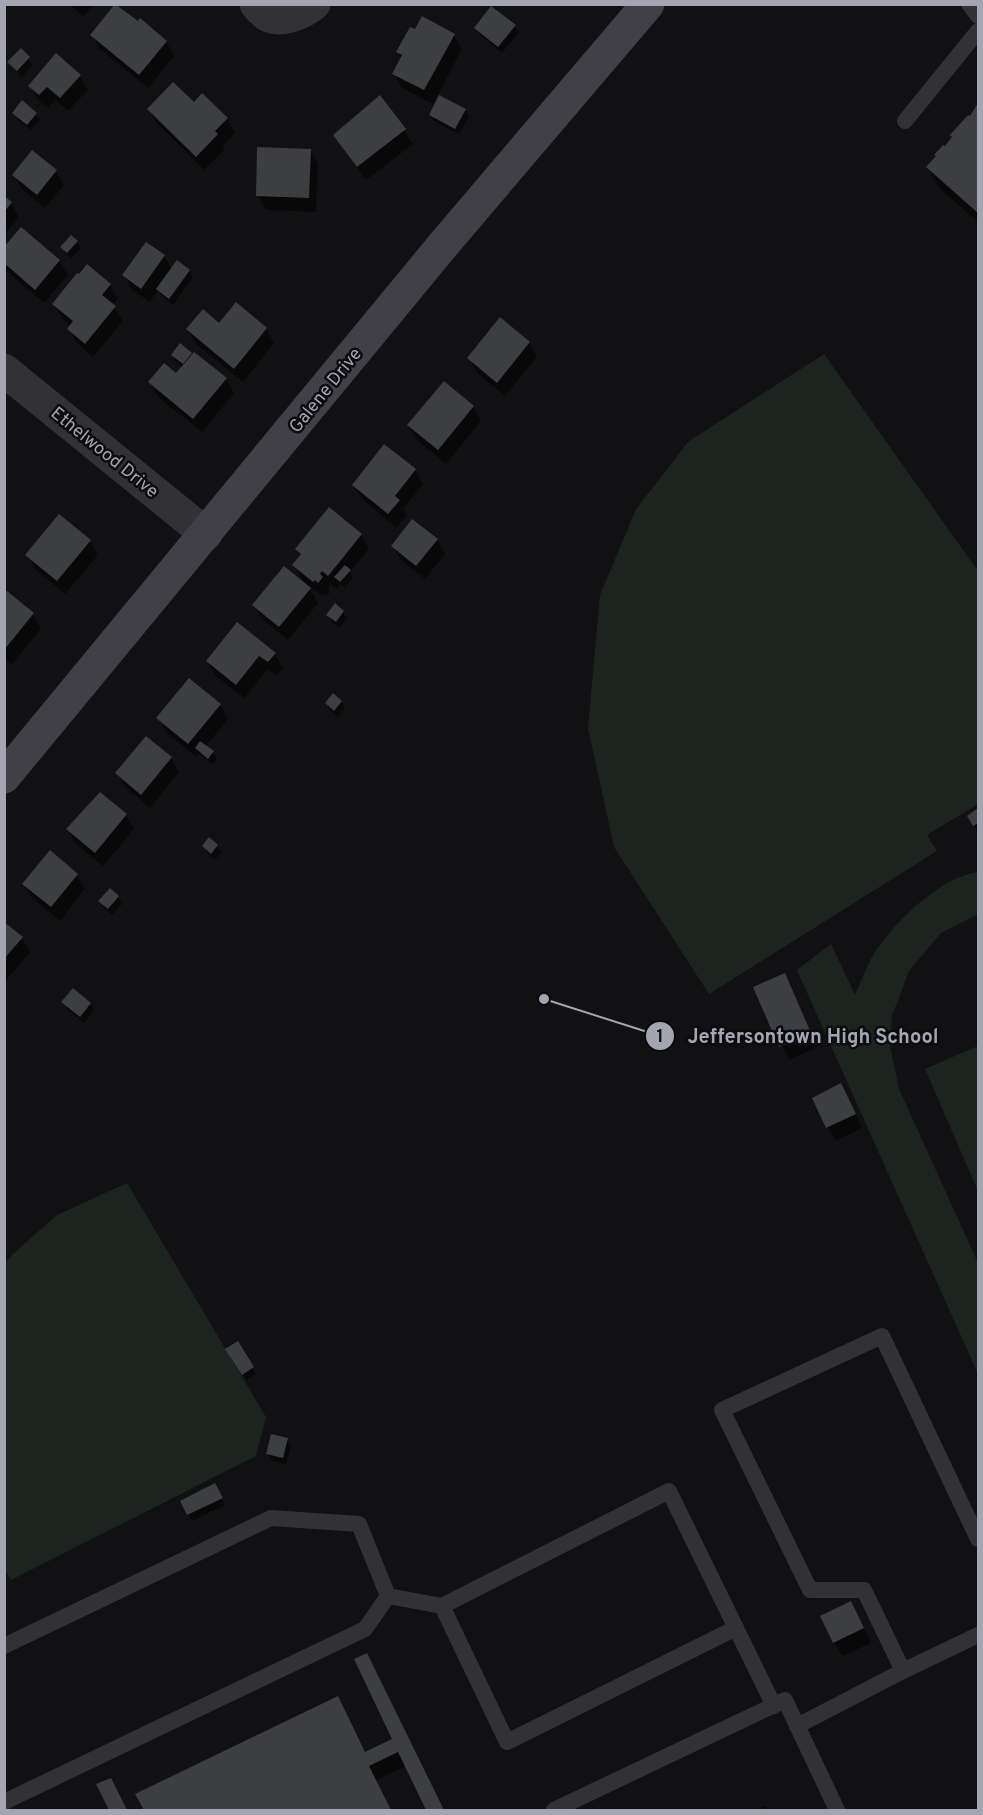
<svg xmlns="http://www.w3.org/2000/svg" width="983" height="1815" font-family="Overpass,sans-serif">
<rect width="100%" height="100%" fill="#111012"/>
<g fill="#1d241f">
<path d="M824,354L978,571V804L927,835L937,851L709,994L614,847L588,728L600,595L636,509L689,441Z"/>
<path d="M978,872V914L941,933L909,971L892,1016L890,1046L899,1089L978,1263V1374L797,970L831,944L855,995C862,980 868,962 877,949C898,919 941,877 978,872Z"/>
<path d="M978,1046V1191L925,1069Z"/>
<path d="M127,1183L266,1417L256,1456L11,1580L4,1569V1264L13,1254L57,1215Z"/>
</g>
<g fill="#0007">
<path d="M70,4H94L83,17Z"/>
<path d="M515,26L518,33L502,53L480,35L476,28Z"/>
<path d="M92,35L166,41L174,56L148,88L100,49Z"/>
<path d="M454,35L462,49L433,104L402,88L394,74L402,59L398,52Z"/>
<path d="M21,51L33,65L22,77L9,63Z"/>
<path d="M80,76L88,90L68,111L55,100L48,108L38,100L30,86Z"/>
<path d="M380,97L413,144L366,180L334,135Z"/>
<path d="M194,104L227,119L235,133L223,146L225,149L204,170L157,123L149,109Z"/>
<path d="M978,105V222L940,189L928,168L954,138L952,136L978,108Z"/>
<path d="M465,110L469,117L459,134L434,121L430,115Z"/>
<path d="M14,113L36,114L40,120L31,130L18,120Z"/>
<path d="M310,150L318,164L316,212L266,210L258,196Z"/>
<path d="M56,171L64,185L45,208L22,189L14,175Z"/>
<path d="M4,198L11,203L19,217L4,236Z"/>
<path d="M77,242L81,248L71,259L62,247Z"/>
<path d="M4,250L59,261L68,275L44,303L7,271L4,266Z"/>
<path d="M164,256L172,270L189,271L193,277L173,305L161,295L158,290L150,302L132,290L124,275Z"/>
<path d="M110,285L118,299L113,305L123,321L93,357L77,343L69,329L71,326L62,318L54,304Z"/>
<path d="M219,325L266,329L274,343L243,382L196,344L188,330Z"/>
<path d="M529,343L537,357L505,396L477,373L469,358Z"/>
<path d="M191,354L226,379L234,393L202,432L158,397L150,383L177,376L183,367L176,362L172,355Z"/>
<path d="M444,383L473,407L481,421L446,464L417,440L409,425Z"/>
<path d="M415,470L423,484L403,509L407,515L397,528L362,499L353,485Z"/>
<path d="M361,535L369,549L350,572L353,577L345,588L341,584L337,589L331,584L328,588L330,592L327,596L324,594L322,596L307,584L318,603L288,640L262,619L254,605L305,584L294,565L301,556L297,550Z"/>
<path d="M437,540L445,554L425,579L401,560L393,546Z"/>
<path d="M89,541L98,555L65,594L35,569L27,555Z"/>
<path d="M4,596L33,614L41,629L12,664L4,658Z"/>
<path d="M343,612L347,618L340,628L332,622L328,615Z"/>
<path d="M275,654L283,668L276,676L268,669L244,698L215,675L207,661Z"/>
<path d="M341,702L345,708L338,717L330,710L326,703Z"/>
<path d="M220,705L228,719L205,747L213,752L217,759L212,764L199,754L196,757L166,732L158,718Z"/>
<path d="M171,758L179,772L150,808L125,787L117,773Z"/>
<path d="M978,810V832L969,816Z"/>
<path d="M126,815L134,829L103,866L76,844L68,830Z"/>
<path d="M204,846H217L221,853L215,860L207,853Z"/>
<path d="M77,875L85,889L60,921L32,898L24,884Z"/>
<path d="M118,897L122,904L112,915L104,908L100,902Z"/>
<path d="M4,923L22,938L30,952L4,983Z"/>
<path d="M784,975L818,1047L789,1060L755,988Z"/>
<path d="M63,1002L90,1004L94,1010L84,1023L67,1009Z"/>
<path d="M849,1099L862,1128L836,1141L828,1127Z"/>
<path d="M237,1343L256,1374L247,1380L227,1349Z"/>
<path d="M287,1440L291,1446L286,1464L272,1461L268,1454Z"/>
<path d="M215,1485L225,1505L192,1521L182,1502Z"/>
<path d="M858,1617L871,1643L842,1656L834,1642Z"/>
<path d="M367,1654L443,1810H428L407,1766L376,1780L391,1810H145L137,1794L365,1754L394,1740Z"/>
<path d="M764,1806L767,1810H755Z"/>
</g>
<g fill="#3d3e42">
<path d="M115,4L138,21L140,18L167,41L139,75L90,35Z"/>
<path d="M491,6L516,25L498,47L474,28Z"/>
<path d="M422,16L455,34L424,90L392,74L402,55L396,52L410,27L415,29Z"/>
<path d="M21,48L30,57L17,71L7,62Z"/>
<path d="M56,53L81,75L60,98L47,87L39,95L28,86Z"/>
<path d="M173,82L194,102L202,93L228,118L215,131L218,134L196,157L147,109Z"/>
<path d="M380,95L406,129L357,167L333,135Z"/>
<path d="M439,95L466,109L455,129L429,115Z"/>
<path d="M22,100L37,113L27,125L12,113Z"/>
<path d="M978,103V213L926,167L936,156L934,155L943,145L945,146L952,137L950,135L968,115L970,116Z"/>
<path d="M257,147L311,149L309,198L256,196Z"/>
<path d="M32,150L57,170L37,195L12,175Z"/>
<path d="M4,196L12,202L4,212Z"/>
<path d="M21,227L60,260L35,290L4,263V247Z"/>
<path d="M71,235L78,241L67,253L60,247Z"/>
<path d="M146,242L165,255L141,289L122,275Z"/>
<path d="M177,260L190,270L169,299L156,289Z"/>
<path d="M87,264L111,284L102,295L116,306L85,344L67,329L73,321L52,304L77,273L79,274Z"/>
<path d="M236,302L267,328L234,369L186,329L203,309L219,323Z"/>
<path d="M500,317L530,342L497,383L467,358Z"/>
<path d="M180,343L192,353L183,364L171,355Z"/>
<path d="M194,352L227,378L193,419L148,382L164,363L176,373Z"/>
<path d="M444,381L474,406L438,450L407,425Z"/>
<path d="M384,444L416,469L395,496L400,500L388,514L352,485Z"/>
<path d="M329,507L362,534L328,576L322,571L320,574L323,577L318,583L315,580L313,582L292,565L301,554L295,549Z"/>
<path d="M59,514L91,540L57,581L25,555Z"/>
<path d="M412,519L438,539L416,566L391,546Z"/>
<path d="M345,565L351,570L340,582L334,577Z"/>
<path d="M284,566L311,588L279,627L252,605Z"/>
<path d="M7,591L34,613L4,650V593Z"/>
<path d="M335,603L344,611L336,622L326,615Z"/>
<path d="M237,622L276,653L268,662L259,656L236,685L206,661Z"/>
<path d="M189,678L221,704L188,744L156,718Z"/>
<path d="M333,693L342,701L334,711L325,703Z"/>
<path d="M146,736L172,757L141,795L115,773Z"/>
<path d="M200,741L214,751L208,759L195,748Z"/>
<path d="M100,792L127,814L95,853L66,829Z"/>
<path d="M978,808V823L973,826L967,816Z"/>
<path d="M209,837L218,845L211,854L202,846Z"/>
<path d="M50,850L78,874L51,907L22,884Z"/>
<path d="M110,888L119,896L108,909L98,901Z"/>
<path d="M4,922L23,937L4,959Z"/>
<path d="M785,973L811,1033L779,1047L753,987Z"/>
<path d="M73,988L91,1003L80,1017L61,1002Z"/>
<path d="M841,1083L856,1114L826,1128L812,1098Z"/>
<path d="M238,1341L254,1367L242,1375L225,1349Z"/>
<path d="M271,1434L288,1438L283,1458L266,1454Z"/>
<path d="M215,1483L223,1498L187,1515L180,1501Z"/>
<path d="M851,1601L864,1628L833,1643L820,1616Z"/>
<path d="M367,1653L444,1810H426L398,1752L369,1766L391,1810H144L135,1794L338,1696L365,1752L392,1739L354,1659Z"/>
<path d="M111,1778L127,1810H109L96,1784Z"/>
</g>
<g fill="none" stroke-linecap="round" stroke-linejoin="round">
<g stroke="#323236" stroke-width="16">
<path d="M969,4L978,16"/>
<path d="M905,121L978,31"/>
<path d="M388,1596L442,1606L669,1491L774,1706"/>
<path d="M442,1606L507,1742L736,1628"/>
<path d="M4,1646L271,1518L359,1524L388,1596"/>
<path d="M903,1671L978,1635"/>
<path d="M797,1726L903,1671L864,1590H810L722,1410L882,1336L978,1539"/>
<path d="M4,1802L365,1629L388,1596"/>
<path d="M554,1810L785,1700L837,1810"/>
</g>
<g stroke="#323236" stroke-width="33">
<path d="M256,4C259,8 263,12 267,15C280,23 303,13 314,4"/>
<path d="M4,370L206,534"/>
</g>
<path stroke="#404046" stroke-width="33" d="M4,777L443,245L648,4"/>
</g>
<g text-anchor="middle" stroke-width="5" stroke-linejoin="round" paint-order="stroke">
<g font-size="18" fill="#a3a5b1" stroke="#0c0b0d">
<text transform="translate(325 390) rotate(-51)" y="6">Galene Drive</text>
<text transform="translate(105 452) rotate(39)" y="6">Ethelwood Drive</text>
</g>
</g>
<path fill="none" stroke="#a3a5b1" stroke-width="2" d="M544 999L660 1036"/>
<g fill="#a3a5b1" stroke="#0c0b0d" stroke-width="2">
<circle cx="544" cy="999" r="6"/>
<circle cx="660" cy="1036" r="15"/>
</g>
<g font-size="18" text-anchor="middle" font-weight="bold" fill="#111">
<text x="660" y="1042">1</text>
</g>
<g font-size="20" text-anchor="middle" font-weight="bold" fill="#a3a5b1" stroke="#0c0b0d" stroke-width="5" stroke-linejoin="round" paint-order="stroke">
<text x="813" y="1043">Jeffersontown High School</text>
</g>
<rect width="983" height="1815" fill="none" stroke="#a3a5b1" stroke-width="12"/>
</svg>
